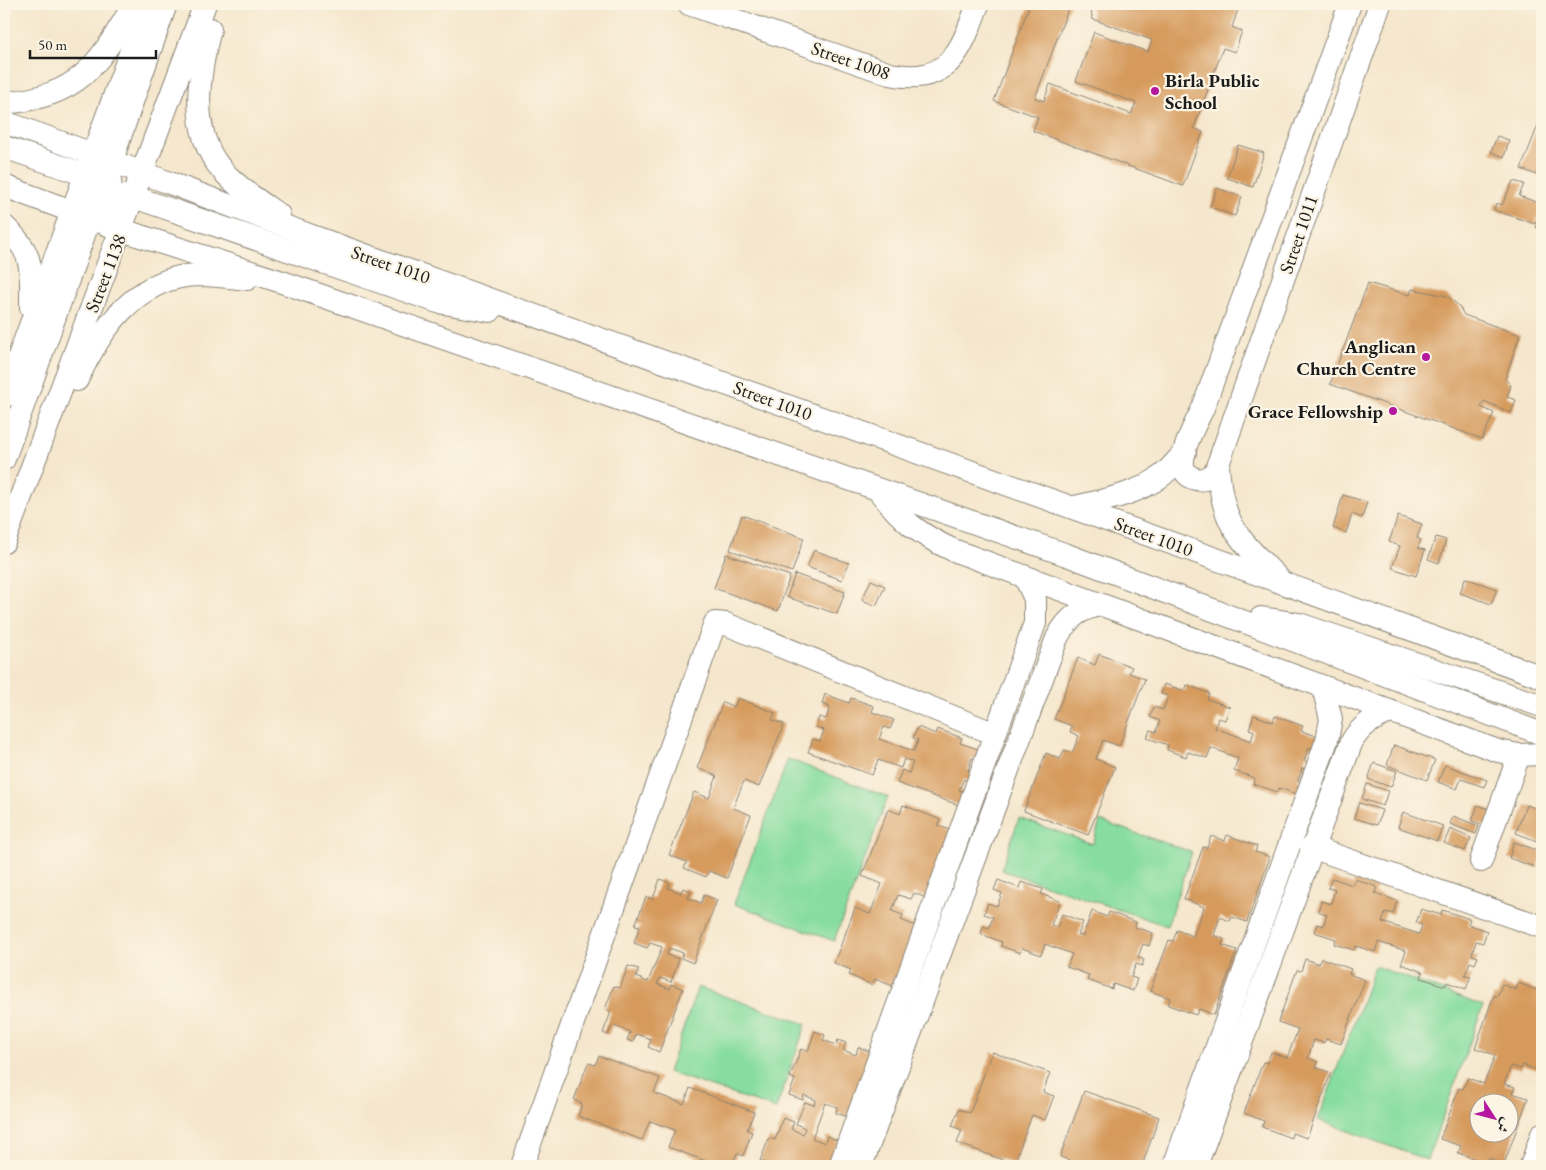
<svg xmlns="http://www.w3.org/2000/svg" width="1546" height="1170" font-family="'EB Garamond',Amiri,serif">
<rect width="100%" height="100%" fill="#fcf5e5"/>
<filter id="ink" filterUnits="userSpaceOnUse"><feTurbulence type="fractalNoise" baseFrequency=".02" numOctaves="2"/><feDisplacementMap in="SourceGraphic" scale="10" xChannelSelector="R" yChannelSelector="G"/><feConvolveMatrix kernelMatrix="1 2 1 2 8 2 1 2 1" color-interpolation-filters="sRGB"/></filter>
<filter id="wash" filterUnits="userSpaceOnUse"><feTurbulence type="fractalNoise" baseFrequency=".0096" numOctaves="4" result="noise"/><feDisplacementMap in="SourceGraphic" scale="20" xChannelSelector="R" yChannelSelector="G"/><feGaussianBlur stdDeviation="1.12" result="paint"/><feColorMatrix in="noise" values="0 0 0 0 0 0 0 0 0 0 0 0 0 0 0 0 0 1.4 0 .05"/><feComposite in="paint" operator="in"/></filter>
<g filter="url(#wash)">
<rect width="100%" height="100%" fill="#f5e7cd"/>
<g fill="#87dda0" stroke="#527c5e">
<path d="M788,759L888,797L834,941L734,904Z"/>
<path d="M1019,818L1093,844L1100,821L1192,852L1167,926L1001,870Z"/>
<path d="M1375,966L1483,1006L1427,1160L1318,1120Z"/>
<path d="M698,987L806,1024L776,1109L668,1072Z"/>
</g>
<g id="blocks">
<g fill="#d59a5b" fill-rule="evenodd">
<path d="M1030,4H1070L1035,98L1044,101L1050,84L1131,114L1136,103L1076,81L1094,32L1148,52L1152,40L1092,19L1091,4H1240L1232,27L1242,31L1235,52L1223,48L1194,128L1203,132L1183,186L1033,131L1038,117L994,101Z"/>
<path d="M1542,115V177L1521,169Z"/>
<path d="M1497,136L1509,140L1504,157L1491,152Z"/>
<path d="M1238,145L1264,153L1253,187L1227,178Z"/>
<path d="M1513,181L1524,184L1519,196L1542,204L1535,224L1494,210L1496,203L1502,205Z"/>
<path d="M1217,188L1242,197L1235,216L1210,207Z"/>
<path d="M1542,211V230L1536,227Z"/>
<path d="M1368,283L1410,295L1412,289L1447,296L1459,306L1464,315L1520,335L1505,379L1511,385L1507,397L1516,400L1511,413L1484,401L1481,407L1494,413L1482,439L1330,384Z"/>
<path d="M1343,495L1367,502L1362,518L1352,514L1346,533L1333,528Z"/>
<path d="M742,515L804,538L792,572L730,550Z"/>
<path d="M1398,516L1422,524L1417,538L1421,540L1418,548L1425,550L1416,576L1392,568L1400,546L1389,542Z"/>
<path d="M1436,537L1446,540L1439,563L1428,559Z"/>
<path d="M814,550L849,563L842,580L807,567Z"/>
<path d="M726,554L790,576L778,611L714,588Z"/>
<path d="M795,574L845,592L837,614L787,597Z"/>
<path d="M1465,578L1497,589L1491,604L1460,593Z"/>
<path d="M871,580L885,586L876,606L862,600Z"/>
<path d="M1099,654L1132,667L1129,673L1145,679L1119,746L1103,740L1096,759L1115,767L1088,835L1024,811L1046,753L1060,759L1064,750L1072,753L1079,736L1070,732L1072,726L1054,719L1078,658L1095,665Z"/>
<path d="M1164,684L1185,691L1187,685L1209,693L1207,699L1230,707L1225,720L1218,718L1215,728L1251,741L1254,731L1249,729L1254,715L1273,722L1275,716L1303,726L1301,731L1320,737L1315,750L1309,747L1304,761L1310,763L1308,770L1302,768L1298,781L1303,783L1299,795L1279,788L1278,792L1253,784L1255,778L1234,771L1238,758L1211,748L1207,758L1188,752L1186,757L1167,750L1168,745L1147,738L1150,730L1156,732L1160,721L1150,717L1154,707L1163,710L1168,696L1161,694Z"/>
<path d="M825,694L849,703L851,698L874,706L872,712L894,720L890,729L884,727L879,739L914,751L918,740L913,738L918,727L936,734L938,729L962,738L960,743L981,750L978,759L972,758L968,770L974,773L970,782L964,779L959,790L966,793L961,806L897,783L902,770L909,773L913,762L904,759L901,768L878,760L872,775L808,752L813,739L820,741L824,730L816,727L819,717L826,719L830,707L822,704Z"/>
<path d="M738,698L775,713L772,720L784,724L759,787L744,781L733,808L751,815L727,878L709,871L706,877L684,868L687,862L669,855L694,792L709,798L717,776L697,768L723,702L734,707Z"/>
<path d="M1394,745L1435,760L1427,780L1387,765Z"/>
<path d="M1374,763L1397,771L1391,787L1368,779Z"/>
<path d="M1445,765L1487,780L1484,787L1461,779L1457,789L1438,782Z"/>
<path d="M1367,784L1388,791L1383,806L1362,799Z"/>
<path d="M1359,803L1382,810L1377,825L1354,818Z"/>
<path d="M903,805L941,820L938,825L954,832L928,899L914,893L911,899L898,895L892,911L903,915L901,920L916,926L893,986L875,979L872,985L849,975L851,970L834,963L855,908L870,914L882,884L862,876L888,809L900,814Z"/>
<path d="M1478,805L1498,813L1492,828L1472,821Z"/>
<path d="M1526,805L1542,810V843L1516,833Z"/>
<path d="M1403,812L1443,826L1437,841L1398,827Z"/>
<path d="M1453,816L1479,826L1476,834L1450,824Z"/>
<path d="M1450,829L1471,838L1465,851L1444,843Z"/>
<path d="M1227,835L1257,846L1255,852L1270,857L1247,922L1232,917L1230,921L1220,917L1214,935L1224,939L1222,945L1237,950L1214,1015L1199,1009L1196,1015L1168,1005L1170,998L1150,991L1169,940L1173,941L1177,930L1193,936L1204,907L1184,899L1203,847L1207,848L1211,836L1225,841Z"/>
<path d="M1514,842L1542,852L1537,868L1509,858Z"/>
<path d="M1332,878L1353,885L1355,879L1377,887L1375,893L1397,901L1393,914L1386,912L1382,922L1419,934L1422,925L1416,923L1421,909L1441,915L1442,910L1470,919L1468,924L1487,931L1483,943L1476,941L1472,955L1478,957L1475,964L1470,962L1465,975L1471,976L1466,989L1447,982L1445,986L1421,978L1423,972L1401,964L1406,951L1378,942L1375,952L1356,946L1354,950L1334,944L1336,939L1314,932L1317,924L1323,926L1327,915L1318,911L1321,901L1331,904L1335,890L1328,888Z"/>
<path d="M660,879L670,883L668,888L681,893L683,888L691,891L688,898L701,903L704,895L717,900L693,963L681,958L683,953L669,948L667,955L679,959L671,982L660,978L657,984L670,989L671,984L683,989L659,1052L648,1047L651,1039L636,1034L633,1042L627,1040L630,1032L612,1025L608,1035L603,1033L611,1012L605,1009L614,986L620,988L628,966L639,969L636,977L648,982L662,947L650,943L647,948L634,943L640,926L635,925L646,897L653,899Z"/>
<path d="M998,880L1019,888L1021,882L1043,889L1041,894L1060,901L1051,925L1057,927L1062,914L1083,922L1078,935L1083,936L1092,911L1107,917L1109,912L1136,922L1135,927L1153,933L1149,946L1143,944L1138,957L1144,960L1142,966L1136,964L1131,977L1137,979L1133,991L1113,984L1112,989L1087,980L1089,975L1067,967L1072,954L1045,944L1041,955L1022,948L1020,953L1001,946L1002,942L981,934L983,926L989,928L993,917L984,914L988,903L997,906L1002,893L994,890Z"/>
<path d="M1321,958L1351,969L1349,974L1365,980L1341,1044L1326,1039L1324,1043L1314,1040L1308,1058L1318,1062L1316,1067L1331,1073L1307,1138L1292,1133L1291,1138L1262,1127L1264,1121L1244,1113L1263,1062L1267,1063L1271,1052L1287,1058L1298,1029L1278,1022L1297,970L1301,971L1305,959L1319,964Z"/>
<path d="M1518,983L1542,992V1057L1537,1070L1523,1065L1521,1069L1511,1066L1504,1084L1515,1087L1512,1093L1528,1098L1504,1164L1489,1158L1487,1163L1458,1153L1461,1146L1440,1139L1459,1088L1463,1089L1468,1078L1484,1084L1495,1055L1475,1048L1494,995L1497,997L1502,984L1516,990ZM1478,1102H1508V1132H1478Z"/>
<path d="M815,1031L825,1035L823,1040L836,1045L838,1040L846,1043L843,1050L856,1055L858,1047L872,1052L848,1117L836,1113L837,1107L825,1103L812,1138L825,1143L827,1136L839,1141L829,1166H766L767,1163L760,1161L769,1138L775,1140L783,1118L794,1122L791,1129L803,1134L805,1128L796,1124L805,1102L814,1105L816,1100L804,1095L803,1100L789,1095L795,1079L790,1077L801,1049L808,1051Z"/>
<path d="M992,1052L1050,1073L1043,1092L1054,1096L1045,1120L1032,1115L1014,1164L957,1143L962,1130L952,1126L959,1109L970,1113Z"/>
<path d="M599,1056L660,1078L654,1093L684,1104L690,1088L754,1112L747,1130L752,1132L743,1156L737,1153L732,1166H719L668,1147L675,1130L650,1121L642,1140L578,1116L582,1104L574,1100L588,1063L595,1065Z"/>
<path d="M1084,1091L1159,1117L1142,1166H1067L1069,1160L1060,1157Z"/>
</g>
</g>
</g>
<g filter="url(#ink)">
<use href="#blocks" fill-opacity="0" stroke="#888274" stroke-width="1"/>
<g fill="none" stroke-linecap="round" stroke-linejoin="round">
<defs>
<g id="minor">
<path d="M689,4L890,74C949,86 961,51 978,4"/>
<path d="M1350,4L1203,408C1196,424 1166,472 1196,479C1205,481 1211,477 1216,470L1380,4"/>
<path d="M210,29C199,73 188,131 222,170C238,188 259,201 279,215"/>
<path d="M4,103C81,96 98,65 134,4"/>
<path d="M4,122C107,158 209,199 312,236C721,385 1133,527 1542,677"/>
<path d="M4,147L100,180"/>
<path d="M4,186L122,230L282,282L1067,555L1542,734"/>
<path d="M114,208L110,181L112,160L166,4"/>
<path d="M72,210C93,198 110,193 134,197L438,302L490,311"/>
<path d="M4,226C35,253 31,269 31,307"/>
<path d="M77,380C100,330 136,277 197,275C213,275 230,277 247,279"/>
<path d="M4,397L148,4"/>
<path d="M4,459L95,204"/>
<path d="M1218,464C1221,524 1238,538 1278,578"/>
<path d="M879,491C901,520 920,535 953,550L1498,751L1519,755L1542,754"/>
<path d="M1075,507C1104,500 1135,495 1160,477C1169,471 1177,460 1185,452"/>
<path d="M4,542L205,4"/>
<path d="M1261,618L1299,624L1542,706"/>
<path d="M1311,847L1542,927"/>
<path d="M1481,861L1519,755"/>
<path d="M522,1166L715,623L726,624L995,734"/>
<path d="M840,1166L1035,623V599L1025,577"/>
<path d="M861,1166L1057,638C1067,619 1079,609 1100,605"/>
<path d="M1174,1166L1327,740L1331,719L1323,687"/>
<path d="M1196,1166L1352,741C1362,725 1373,718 1391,712"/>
<path d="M1531,1166L1542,1134"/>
</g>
</defs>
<use href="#minor" stroke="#888274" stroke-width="24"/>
<use href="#minor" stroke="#fff" stroke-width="22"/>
</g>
</g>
<g fill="#b5179e" stroke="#fcf5e5" stroke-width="2">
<circle cx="1155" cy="91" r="5"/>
<circle cx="1426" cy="357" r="5"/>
<circle cx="1393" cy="411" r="5"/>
</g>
<g text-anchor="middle" stroke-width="4.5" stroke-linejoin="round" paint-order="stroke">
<g font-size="19" fill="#1c1c1c" stroke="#fcf5e5">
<text transform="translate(851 60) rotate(19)" y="7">Street 1008</text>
<text transform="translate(1298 234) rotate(-71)" y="7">Street 1011</text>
<text transform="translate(391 264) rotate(19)" y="7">Street 1010</text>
<text transform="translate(105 273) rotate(-69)" y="7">Street 1138</text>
<text transform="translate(773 400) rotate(20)" y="7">Street 1010</text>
<text transform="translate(1154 536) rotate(20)" y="7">Street 1010</text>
</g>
<g font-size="19" font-weight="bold" fill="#1c1c1c" stroke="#fcf5e5" text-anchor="end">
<text x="1165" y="87" text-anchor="start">Birla Public<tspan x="1165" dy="22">School</tspan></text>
<text x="1416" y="353">Anglican<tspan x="1416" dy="22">Church Centre</tspan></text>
<text x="1383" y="418">Grace Fellowship</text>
</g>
</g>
<rect width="1546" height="1170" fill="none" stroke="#fcf5e5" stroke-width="20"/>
<g transform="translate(1494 1118) rotate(126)"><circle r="24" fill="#fcf5e5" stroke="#a29e95"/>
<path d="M0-4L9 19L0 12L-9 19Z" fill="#b5179e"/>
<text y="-8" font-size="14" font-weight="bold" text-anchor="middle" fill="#1c1c1c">ش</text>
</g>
<path d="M30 50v8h126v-8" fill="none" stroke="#1c1c1c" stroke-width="2.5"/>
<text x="38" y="50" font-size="15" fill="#1c1c1c" stroke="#fcf5e5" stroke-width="4" paint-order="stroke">50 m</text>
</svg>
